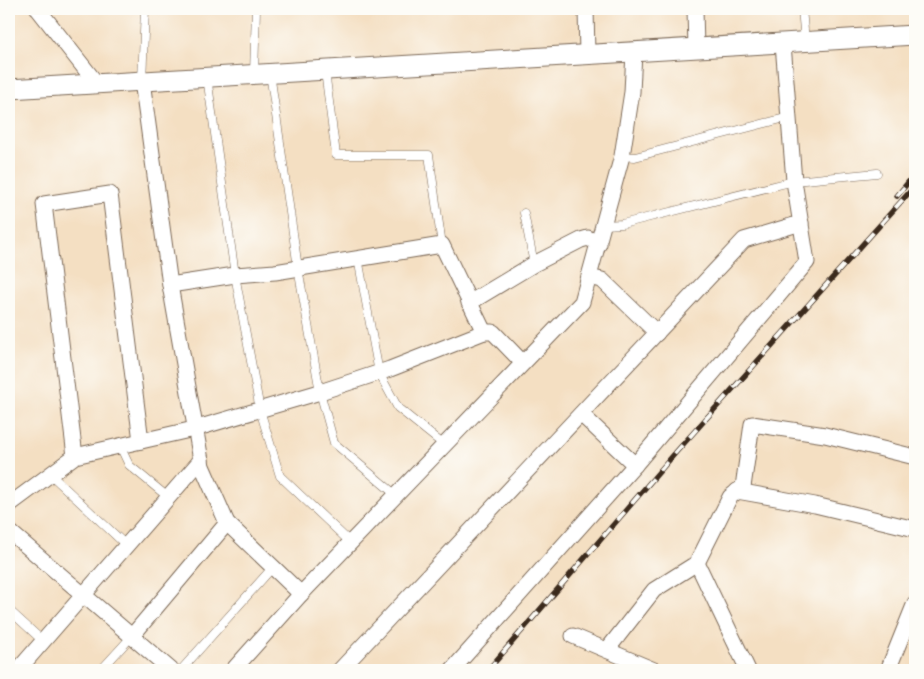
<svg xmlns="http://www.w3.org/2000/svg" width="924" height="679" font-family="Mynerve,sans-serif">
<rect width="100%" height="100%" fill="#fdfcf7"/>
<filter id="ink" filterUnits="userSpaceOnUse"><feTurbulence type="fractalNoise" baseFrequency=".02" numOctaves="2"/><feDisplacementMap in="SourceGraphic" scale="10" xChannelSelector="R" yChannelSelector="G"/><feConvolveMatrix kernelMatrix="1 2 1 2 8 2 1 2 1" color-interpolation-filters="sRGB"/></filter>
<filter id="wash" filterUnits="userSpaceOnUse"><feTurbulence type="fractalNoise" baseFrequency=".0096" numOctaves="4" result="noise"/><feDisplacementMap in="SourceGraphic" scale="20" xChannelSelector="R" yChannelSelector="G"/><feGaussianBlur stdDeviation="1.12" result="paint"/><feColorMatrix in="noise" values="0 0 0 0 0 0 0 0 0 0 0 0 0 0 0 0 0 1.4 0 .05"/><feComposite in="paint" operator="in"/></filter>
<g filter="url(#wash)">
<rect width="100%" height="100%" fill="#f4dfc2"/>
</g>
<g filter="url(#ink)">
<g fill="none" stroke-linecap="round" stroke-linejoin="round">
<defs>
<g id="service">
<path d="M802,9L805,41"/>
<path d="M325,71L336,155H429L442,245"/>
<path d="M270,73L298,268L320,392L334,443L396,495"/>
<path d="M254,74L256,9"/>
<path d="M207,77L235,275L260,410L280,476L351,543"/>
<path d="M142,81L145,9"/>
<path d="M622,156L635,157L789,117"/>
<path d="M524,213L534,264"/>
<path d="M604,225L622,224L794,181L877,173"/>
<path d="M358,258L379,373L398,408L444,445"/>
<path d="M120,446L129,465L169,498"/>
<path d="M49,473L128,547"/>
<path d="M9,610L44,642"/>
<path d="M101,670L132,636"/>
<path d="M181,670L273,567"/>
</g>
<g id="minor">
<path d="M38,9L97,84"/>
<path d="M586,9L587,54"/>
<path d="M695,9L696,48"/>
<path d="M142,81L170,285L202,466L227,523L301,594"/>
<path d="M589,277L602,280L657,333"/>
<path d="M170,285L235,275L275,272L442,245L484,332"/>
<path d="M469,303L534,264L581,240L588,238L599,244"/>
<path d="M581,414L635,465"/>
<path d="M75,456L44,204L110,194L141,441"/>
<path d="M737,491L815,505L915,529"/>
<path d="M9,505L75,456L194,429L320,392L390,369L484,332H493L523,363"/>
<path d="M9,531L171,670"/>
<path d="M697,563L748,670"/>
<path d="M132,636L227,523"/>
<path d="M573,636L654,670"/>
<path d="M607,650L654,590L697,563L730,497L743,487L752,424L825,435L915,457"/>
<path d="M18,670L201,460"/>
<path d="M233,670L301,594L582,302L622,156L632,92L634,52"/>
<path d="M340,670L744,240L801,223"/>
<path d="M452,670L635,465L807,262L794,181L783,44"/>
<path d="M888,670L915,603"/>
</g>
<path id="tertiary" d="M9,89L915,35"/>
</defs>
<use href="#service" stroke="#7c6957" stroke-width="9"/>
<use href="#minor" stroke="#7c6957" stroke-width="17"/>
<use href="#tertiary" stroke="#7c6957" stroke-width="21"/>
<use href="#service" stroke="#fff" stroke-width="8"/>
<use href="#minor" stroke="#fff" stroke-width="15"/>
<use href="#tertiary" stroke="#fff" stroke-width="19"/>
<defs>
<g id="rail">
<path d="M897,196L915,174"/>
<path d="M488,670L677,451L915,186"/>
</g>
</defs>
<use href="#rail" stroke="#3b2a1e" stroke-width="5.5"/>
<use href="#rail" stroke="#fdfcf7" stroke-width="4" stroke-dasharray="11" stroke-linecap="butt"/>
</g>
</g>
<rect width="924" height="679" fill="none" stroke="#fdfcf7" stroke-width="30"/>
</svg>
